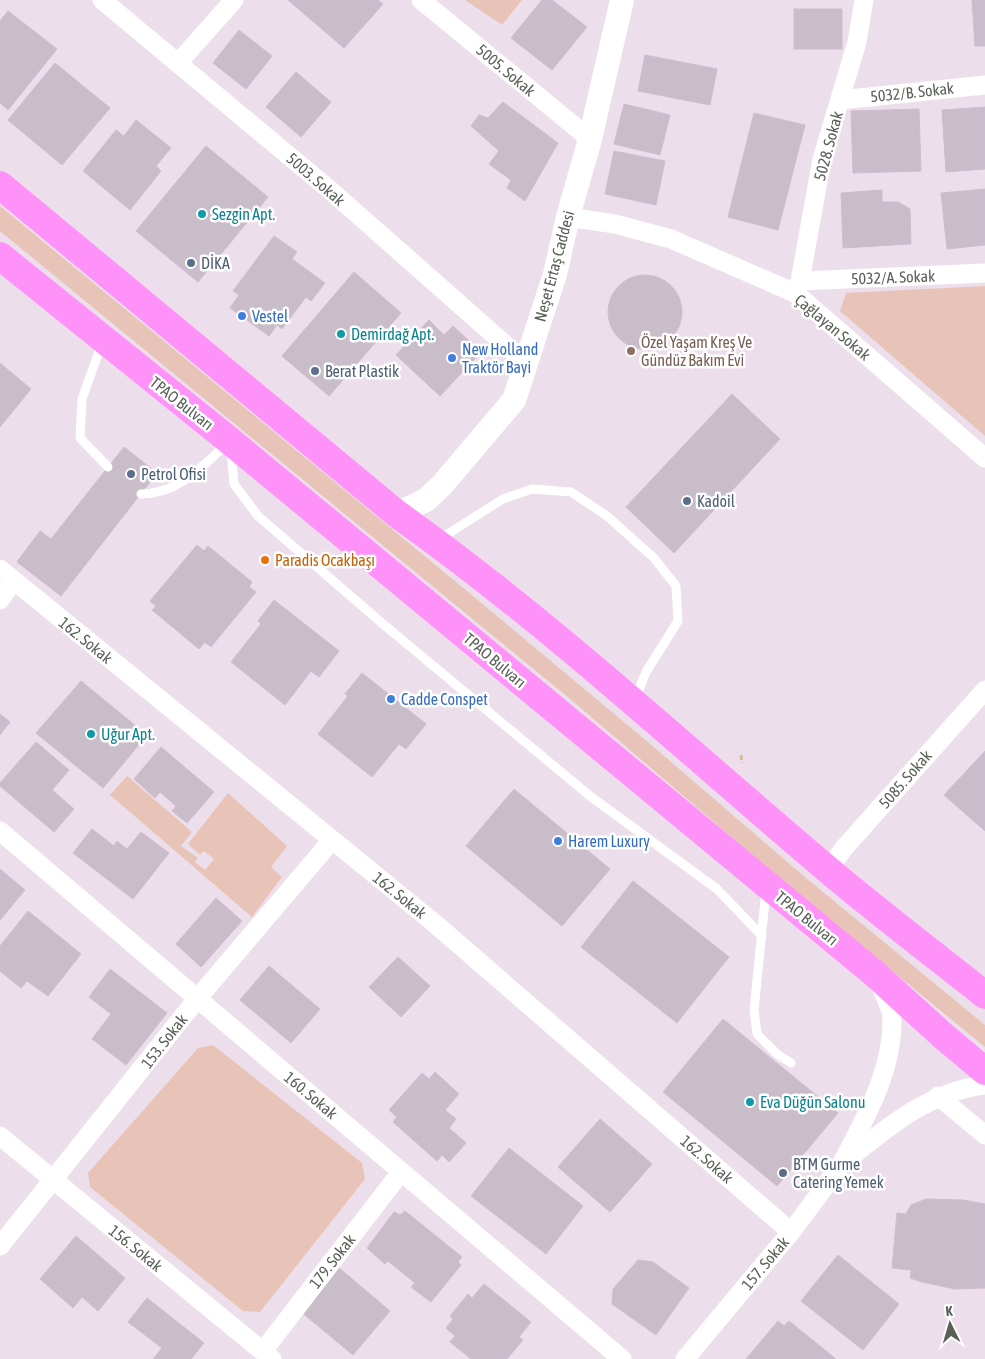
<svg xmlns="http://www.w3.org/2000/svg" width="985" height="1359" font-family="'Asap Condensed',sans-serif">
<rect width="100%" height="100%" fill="#eddeec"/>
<g fill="#e7c4b7">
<path d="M465,0H522L502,25Z"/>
<path d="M0,206L473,596L649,743L806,878L985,1025V1047L796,892L575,703L0,231Z"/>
<path d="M985,286V436L840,311L846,293Z"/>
<path d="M127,776L192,832L181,846L198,858L195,862L205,870L214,859L204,851L200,855L188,844L228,793L287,846L271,867L282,877L252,917L110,795Z"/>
<path d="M213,1045L362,1163L365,1179L260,1312L243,1311L90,1187L88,1173L198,1048Z"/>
</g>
<g fill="#c8bdc9" stroke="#d1bcd2">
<path d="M288,0H378L383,4L344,48Z"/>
<path d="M542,0H552L587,27L552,70L511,38Z"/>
<path d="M972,0H985V46H975Z"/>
<rect x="794" y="9" width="48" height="40"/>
<path d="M8,11L57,49L8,110L0,103V21Z"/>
<path d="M239,30L272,56L246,89L213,63Z"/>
<path d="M645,55L717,69L710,105L638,91Z"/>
<path d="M55,63L110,108L62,165L8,120Z"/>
<path d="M296,72L331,102L301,137L266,107Z"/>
<path d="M503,102L558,143L525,201L507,188L511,180L489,164L499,151L471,126L479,115L488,118Z"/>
<path d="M624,104L670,115L660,155L614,144Z"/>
<path d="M985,107V169L946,172L942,110Z"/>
<path d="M919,109L921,171L853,173L851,111Z"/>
<path d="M754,113L805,125L778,230L728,217Z"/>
<path d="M136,120L171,148L156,166L161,171L130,210L83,171L116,130L124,136Z"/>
<path d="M206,146L268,197L198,282L136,231Z"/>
<path d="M614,151L665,161L656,205L605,194Z"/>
<path d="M985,189V245L947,249L941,193Z"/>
<path d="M882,190V202H898L910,209L911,244L843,248L841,193Z"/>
<path d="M274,236L297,252L292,259L325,283L311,301L306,297L282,329L277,325L269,336L230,308L239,295L233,291Z"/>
<path d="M354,272L401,313L329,396L282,356Z"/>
<circle cx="645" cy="312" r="37"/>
<path d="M429,320L444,335L453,326L481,352L440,396L396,355Z"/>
<path d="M0,363L31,389L0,427Z"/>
<path d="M732,394L780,439L674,553L626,507Z"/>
<path d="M124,447L157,473L61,596L17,562L40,531L51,539Z"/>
<path d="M197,545L204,551L208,546L252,582L249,587L256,592L211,647L205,642L199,649L152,610L156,606L150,601Z"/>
<path d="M274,600L339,651L319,677L311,671L285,705L231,662L261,624L258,621Z"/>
<path d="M362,673L426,724L406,749L399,744L372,777L318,734L348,696L345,694Z"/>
<path d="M81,681L147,735L103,788L36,733Z"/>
<path d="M0,714L10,722L0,735Z"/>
<path d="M36,742L69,770L52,790L74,809L54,832L0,786V783Z"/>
<path d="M161,747L214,792L187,823L172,811L176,806L160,792L155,798L134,779Z"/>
<path d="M985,751V831L944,795Z"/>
<path d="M514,789L610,869L562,926L466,846Z"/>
<path d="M92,829L114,846L117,841L127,849L141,832L169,853L133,899L73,853Z"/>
<path d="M0,869L25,890L0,920Z"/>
<path d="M633,881L729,957L677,1023L581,947Z"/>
<path d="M216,898L242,921L201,967L176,944Z"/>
<path d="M28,911L81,954L48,996L27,981L21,988L0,971V946Z"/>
<path d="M398,957L430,986L401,1017L369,987Z"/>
<path d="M269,966L320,1009L291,1043L240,1000Z"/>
<path d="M110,969L167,1013L126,1065L92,1039L111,1014L89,997Z"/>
<path d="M723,1019L838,1113L777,1186L663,1092Z"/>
<path d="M435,1072L459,1094L445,1110L456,1119L449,1128L466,1143L449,1162L442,1155L437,1161L393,1122L397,1117L389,1110L422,1073L429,1079Z"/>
<path d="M600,1119L652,1164L610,1212L558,1167Z"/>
<path d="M509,1148L583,1206L546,1254L471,1196Z"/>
<path d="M926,1199L963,1200L985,1204V1288L955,1289L922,1282L910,1278L911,1270L892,1268L897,1213L906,1214L911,1205Z"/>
<path d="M405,1211L462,1257L458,1262L461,1265L431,1302L411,1287L415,1283L388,1261L385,1264L367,1248L394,1212L400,1215Z"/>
<path d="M76,1236L125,1278L98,1311L82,1297L73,1308L40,1279Z"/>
<path d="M838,1255L899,1304L863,1350L801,1301Z"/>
<path d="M638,1260L653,1262L689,1288L656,1335L612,1304L613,1289Z"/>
<path d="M338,1267L390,1311L353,1355L300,1311Z"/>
<path d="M484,1284L531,1322L519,1337L523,1340L507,1359H471L450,1342L455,1336L446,1328L453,1319L450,1316L468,1294L472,1298Z"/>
<path d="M147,1298L204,1343L191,1359H153L162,1348L128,1322Z"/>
<path d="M778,1321L784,1326L789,1321L836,1359H746Z"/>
</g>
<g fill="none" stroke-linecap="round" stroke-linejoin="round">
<path stroke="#dabc99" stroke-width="3" stroke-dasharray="5 2.5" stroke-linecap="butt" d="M741,755L742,763"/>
<g stroke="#fff" stroke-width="9">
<path d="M102,343L82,399L80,438L108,467"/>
<path d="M231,449L234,484L258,516L383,624L590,796L717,889L762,936"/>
<path d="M141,494C180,493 201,467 228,443"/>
<path d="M438,540L503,499L532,489L571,492L607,516L654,558L676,586L678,621L646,672L635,699"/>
<path d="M766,890L754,1010L757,1034L777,1054L791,1063"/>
</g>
<g stroke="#fff" stroke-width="19">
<path d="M102,0L330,190L526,363"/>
<path d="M421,0L590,139"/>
<path d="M179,62L234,0"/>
<path d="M840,100L985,85"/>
<path d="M568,217L615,224L671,239L795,293L985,458"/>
<path d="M800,281L985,273"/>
<path d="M795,293L800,281L822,159L857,42L864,0"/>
<path d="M0,569L433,922L791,1232"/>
<path d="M0,600L13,581"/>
<path d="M0,831L622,1359"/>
<path d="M828,870L844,848L985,690"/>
<path d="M878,979C882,991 892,1007 892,1019C893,1071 864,1120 841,1165C885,1129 927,1092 985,1085"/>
<path d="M938,1096L985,1135"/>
<path d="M0,1136L272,1359"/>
<path d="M0,1246L197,999L332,840"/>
<path d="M263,1351L401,1172"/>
<path d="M685,1359L791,1232L841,1165"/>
</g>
<path stroke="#fff" stroke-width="24" d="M397,514L426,500L442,485L514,400L555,274L568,217L590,139L622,0"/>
<g stroke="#ff92f9" stroke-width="28">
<path d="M0,185L397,514C549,622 685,749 827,869C878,912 932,953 985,995"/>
<path d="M0,256L230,441L875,974L942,1035L985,1071"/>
</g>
</g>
<g fill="#0f9aa8" stroke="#fff" stroke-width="2">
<circle cx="202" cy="214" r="5"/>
<circle cx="341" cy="334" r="5"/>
<circle cx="91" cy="734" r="5"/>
<circle cx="750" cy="1102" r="5"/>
</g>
<g fill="#5c6f8a" stroke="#fff" stroke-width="2">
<circle cx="191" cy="263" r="5"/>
<circle cx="315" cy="371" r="5"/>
<circle cx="131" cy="474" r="5"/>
<circle cx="687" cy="501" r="5"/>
<circle cx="783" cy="1173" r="5"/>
</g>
<g fill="#3f7fe0" stroke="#fff" stroke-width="2">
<circle cx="242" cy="316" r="5"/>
<circle cx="452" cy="358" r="5"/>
<circle cx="391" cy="699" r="5"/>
<circle cx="558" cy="841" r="5"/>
</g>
<circle fill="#8d6e63" stroke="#fff" stroke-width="2" cx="631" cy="351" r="5"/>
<circle fill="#e8710a" stroke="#fff" stroke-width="2" cx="265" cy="560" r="5"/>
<g text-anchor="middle" stroke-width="5" stroke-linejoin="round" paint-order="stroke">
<g font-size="16" fill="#596157" stroke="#fff">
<text transform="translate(506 70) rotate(40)" y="6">5005. Sokak</text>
<text transform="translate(912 92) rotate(-6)" y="6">5032/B. Sokak</text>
<text transform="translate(828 146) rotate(-75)" y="6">5028. Sokak</text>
<text transform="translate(316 179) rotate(41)" y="6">5003. Sokak</text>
<text transform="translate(554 266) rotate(-75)" y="6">Neşet Ertaş Caddesi</text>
<text transform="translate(893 277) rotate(-2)" y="6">5032/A. Sokak</text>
<text transform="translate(833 327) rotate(40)" y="6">Çağlayan Sokak</text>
<text transform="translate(182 403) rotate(38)" y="6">TPAO Bulvarı</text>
<text transform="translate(86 640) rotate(39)" y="6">162. Sokak</text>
<text transform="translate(495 660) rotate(40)" y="6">TPAO Bulvarı</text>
<text transform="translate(905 779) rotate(-49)" y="6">5085. Sokak</text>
<text transform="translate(400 895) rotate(39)" y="6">162. Sokak</text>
<text transform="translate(807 918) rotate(39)" y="6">TPAO Bulvarı</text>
<text transform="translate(164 1041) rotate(-52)" y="6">153. Sokak</text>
<text transform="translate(311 1095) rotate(40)" y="6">160. Sokak</text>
<text transform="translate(707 1159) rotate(41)" y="6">162. Sokak</text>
<text transform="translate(136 1248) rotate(39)" y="6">156. Sokak</text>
<text transform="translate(332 1261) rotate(-52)" y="6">179. Sokak</text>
<text transform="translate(765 1263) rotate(-50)" y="6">157. Sokak</text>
</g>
<g font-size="16" fill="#0d838f" stroke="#fff" text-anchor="start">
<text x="212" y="220">Sezgin Apt.</text>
<text x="351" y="340">Demirdağ Apt.</text>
<text x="101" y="740">Uğur Apt.</text>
<text x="760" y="1108">Eva Düğün Salonu</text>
</g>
<g font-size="16" fill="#4e5e75" stroke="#fff" text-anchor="start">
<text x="201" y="269">DİKA</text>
<text x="325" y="377">Berat Plastik</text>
<text x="141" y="480">Petrol Ofisi</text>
<text x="697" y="507">Kadoil</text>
<text x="793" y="1170">BTM Gurme<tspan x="793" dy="18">Catering Yemek</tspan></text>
</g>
<g font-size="16" fill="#366cbe" stroke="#fff" text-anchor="start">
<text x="252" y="322">Vestel</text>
<text x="462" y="355">New Holland<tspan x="462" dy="18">Traktör Bayi</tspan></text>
<text x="401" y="705">Cadde Conspet</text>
<text x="568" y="847">Harem Luxury</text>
</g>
<g font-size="16" fill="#785e54" stroke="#fff" text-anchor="start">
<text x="641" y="348">Özel Yaşam Kreş Ve<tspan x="641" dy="18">Gündüz Bakım Evi</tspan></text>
</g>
<g font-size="16" fill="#c56008" stroke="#fff" text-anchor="start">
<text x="275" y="566">Paradis Ocakbaşı</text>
</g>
</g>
<g transform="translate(950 1324) rotate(355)" stroke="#ffffff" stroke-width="4" paint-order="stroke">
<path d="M0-4L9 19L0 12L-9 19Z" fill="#596157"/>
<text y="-8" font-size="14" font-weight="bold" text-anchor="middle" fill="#596157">K</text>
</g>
</svg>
